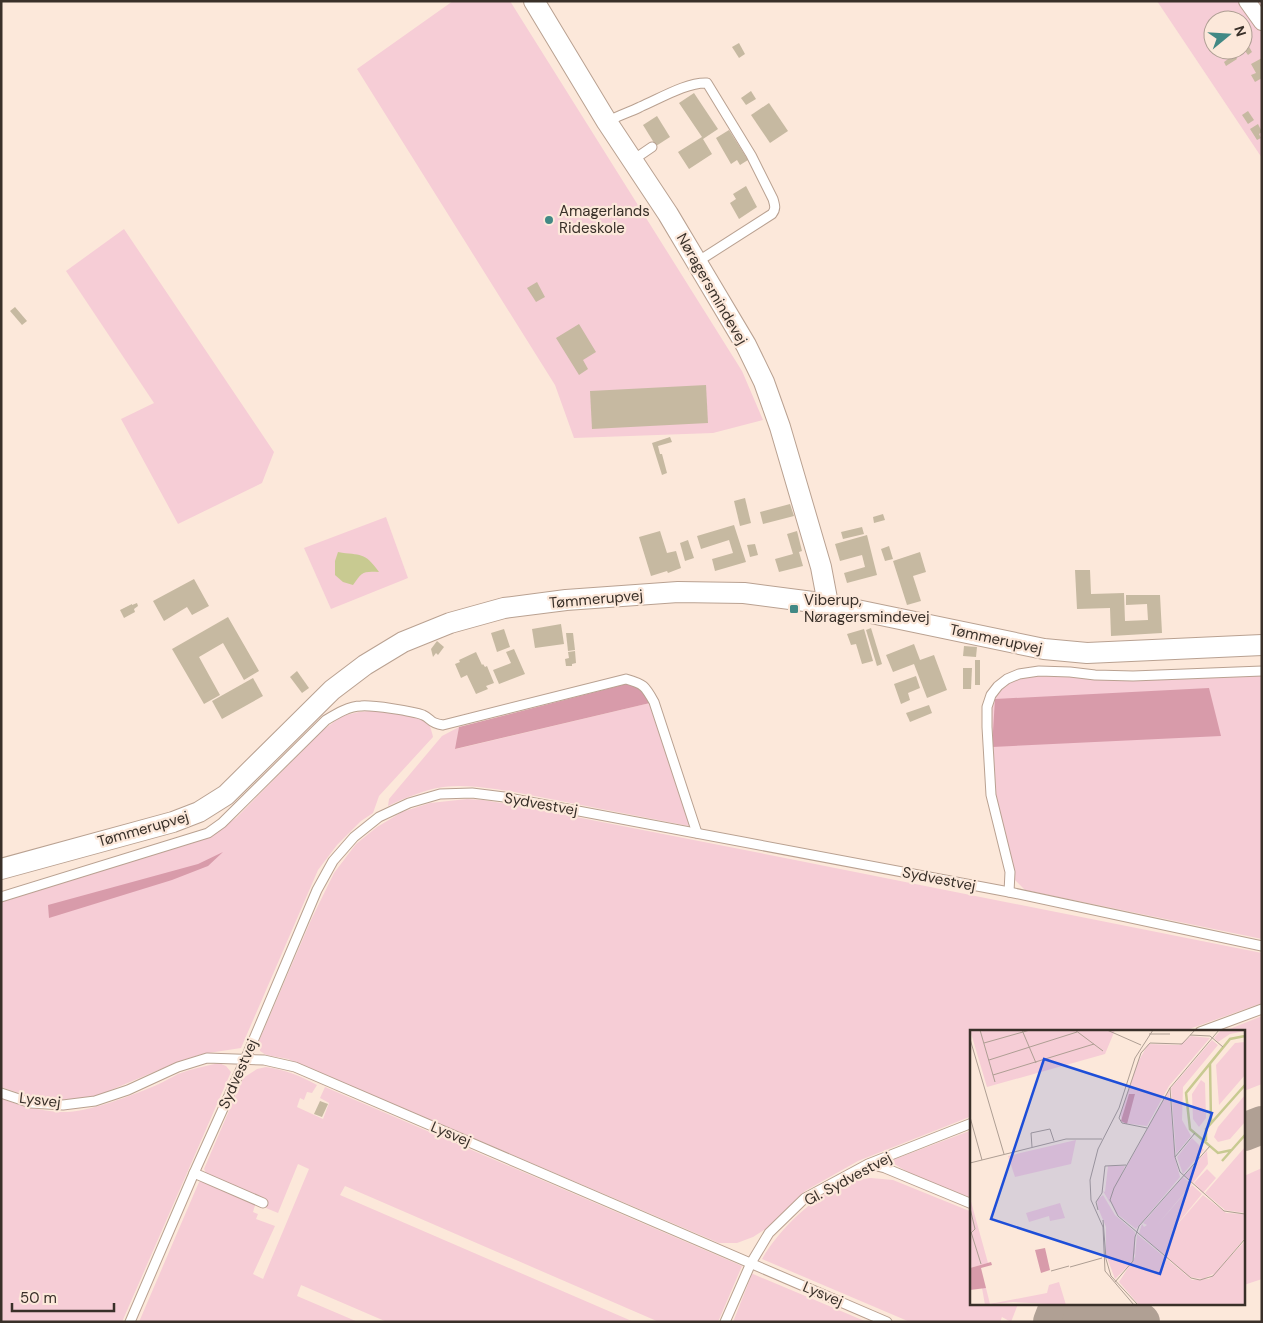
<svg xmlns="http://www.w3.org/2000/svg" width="1263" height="1323" font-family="'DM Sans',sans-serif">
<rect width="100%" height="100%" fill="#fce8da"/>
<g fill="#f6cdd6" fill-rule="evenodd">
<path d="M453,1H510L742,371L763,420L713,433L574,438L555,385L357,69Z"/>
<path d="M1157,1H1262V158ZM1213,20H1243V50H1213Z"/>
<path d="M124,229L274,452L262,483L178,524L121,419L154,403L66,271Z"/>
<path d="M386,517L408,578L331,609L304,548Z"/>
<path d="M1038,675H1262V939L1025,890L1015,880L1013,868L994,793L990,709L996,693L1007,683L1019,679Z"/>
<path d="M650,703L688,819L689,826L509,791C488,788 465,784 443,787C424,790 405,798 388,806L389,799L442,736L459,727L456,749Z"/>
<path d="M378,710C393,712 419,714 429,725C431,728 432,733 433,737L379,796L373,813L361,821L337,845L318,870L241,1048L202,1054L180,1061L92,1098L59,1100L31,1097L1,1087V901L11,897L210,836L236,818L323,730L342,716L359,712Z"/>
<path d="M467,799L483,800L520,806L780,857L1262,953V1003L1181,1032H972V1116L858,1161L805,1191L772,1225L753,1237L737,1243H719L288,1059L266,1055L260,1051L259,1041L311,920L334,873L356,844L377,827L402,812L430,803Z"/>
<path d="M1262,1016V1084L1244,1091V1032H1222Z"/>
<path d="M219,1063L226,1066L231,1072L122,1322H1V1098C20,1106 41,1111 61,1112C85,1113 125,1098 147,1089C158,1085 168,1079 178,1074C191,1069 206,1066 219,1063Z"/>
<path d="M266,1067C286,1070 299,1075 317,1085L312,1093L307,1092L304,1100L300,1098L297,1107L323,1119L329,1103L320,1098L325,1087L742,1266L718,1322H659L345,1186L340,1195L634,1322H387L301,1285L297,1296L358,1322H139L199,1182L204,1180L256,1202L253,1212L258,1214L256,1219L275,1226L253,1274L263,1279L309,1169L298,1164L278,1213L266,1208L268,1202L207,1175L204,1169L243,1078L257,1069Z"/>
<path d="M972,1130V1198C946,1188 912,1177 890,1161Z"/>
<path d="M1262,1168V1279L1244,1285V1176Z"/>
<path d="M871,1178L893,1180L972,1212V1304H1018L1011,1322L1002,1317L1000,1322H910L762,1259C780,1228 815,1195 848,1182C855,1179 864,1179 871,1178Z"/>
<path d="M752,1274H753L867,1322H733Z"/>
</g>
<g fill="#d89baa">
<path d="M630,683C640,688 645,693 650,703L455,749L459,727Z"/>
<path d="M1209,688L1221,736L992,747L995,699Z"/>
<path d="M223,852L208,866L172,880L49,918L48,905L198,864Z"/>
</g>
<path fill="#c8ca91" d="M338,552C361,556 364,551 379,572C363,571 362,572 353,585L343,582L335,575V561Z"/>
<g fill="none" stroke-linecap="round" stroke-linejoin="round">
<g stroke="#b0a094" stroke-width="38">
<path d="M1244,1132L1262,1125"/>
<path d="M1052,1322L1059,1304"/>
<path d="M1081,1322C1100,1315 1121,1314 1141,1322"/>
</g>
</g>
<g fill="#c6b9a1">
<path d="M1219,16L1221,20H1213V34L1207,23Z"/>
<path d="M1243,36L1252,52L1248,55L1245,51L1236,57L1237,59L1226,66L1224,62L1235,54L1232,50H1243Z"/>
<path d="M739,43L745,54L739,58L732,47Z"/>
<path d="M1262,58V78L1255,82L1251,75L1256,73L1251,64Z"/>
<path d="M751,91L756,99L746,105L741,98Z"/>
<path d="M694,93L718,129L703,139L712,154L689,169L678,152L702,137L679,103Z"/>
<path d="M769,103L788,131L770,143L751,115Z"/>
<path d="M1248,111L1254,120L1248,124L1242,115Z"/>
<path d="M657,116L670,137L656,146L643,125Z"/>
<path d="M1258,124L1262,132L1259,134L1261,138L1257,140L1250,129Z"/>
<path d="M729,130L748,160L740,165L737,160L731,164L716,138Z"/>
<path d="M746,186L757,207L739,219L730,203L736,199L733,194Z"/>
<path d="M537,282L545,297L536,302L527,288Z"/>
<path d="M15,307L27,321L22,325L10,311Z"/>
<path d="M579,324L596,352L583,360L588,369L579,375L556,338Z"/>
<path d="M706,385L708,423L592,429L590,391Z"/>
<path d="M670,437L672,442L658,446L660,454H662L667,473L662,475L652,443Z"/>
<path d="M745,498L751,523L740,526L734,501Z"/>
<path d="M790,504L794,516L763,524L760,512Z"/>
<path d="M883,514L885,520L874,523L873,517Z"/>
<path d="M734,525L746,562L715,571L712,559L733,553L729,540L701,549L697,536Z"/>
<path d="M862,527L864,534L843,539L841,532Z"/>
<path d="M660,531L667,553L676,551L681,568L668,573L667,571L651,576L639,537Z"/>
<path d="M797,531L802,551L799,552L803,566L779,572L775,559L793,554L787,534Z"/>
<path d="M867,535L877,575L847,583L844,573L865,567L862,555L840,561L835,544Z"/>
<path d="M688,540L694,558L685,561L680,543Z"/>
<path d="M755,544L758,555L750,557L747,545Z"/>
<path d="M889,546L893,559L885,561L881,549Z"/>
<path d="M920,552L926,572L913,576L921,601L907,605L893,561Z"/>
<path d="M1075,570H1090L1091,594L1124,593L1125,621L1148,620L1147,604L1126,605V595H1160L1162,633L1111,636L1110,608L1077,609Z"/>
<path d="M194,579L209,606L192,615L187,607L164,621L153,601Z"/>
<path d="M137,603L138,606L134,609L135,612L124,618L120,610L132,604V605Z"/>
<path d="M228,617L259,671L244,680L223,643L199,657L220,695L204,704L172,649Z"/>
<path d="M561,624L564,644L535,648L532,629Z"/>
<path d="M871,628L882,664L877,666L866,630Z"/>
<path d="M504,629L510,647L497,652L491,633Z"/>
<path d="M864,629L873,661L862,664L856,644L851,645L847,634Z"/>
<path d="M566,633H573L575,650L568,651Z"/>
<path d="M437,641L444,647L438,655L436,653L433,657L431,649Z"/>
<path d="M914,644L920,660L934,655L947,690L927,698L914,664L893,672L886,655Z"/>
<path d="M964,646L977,647L976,657L963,656Z"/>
<path d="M514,649L525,674L499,684L493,670L511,663L506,652Z"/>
<path d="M575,651L576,663L572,664V666H566L565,659L569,658L568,652Z"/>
<path d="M476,652L482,665L483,664L485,667L487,666L494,683L486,686L488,689L476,694L467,675L461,678L455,664L460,662L459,660Z"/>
<rect x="975" y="660" width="5" height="25"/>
<path d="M963,668H972L971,689H963Z"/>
<path d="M297,671L309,688L302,693L290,677Z"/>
<path d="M916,676L920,688L908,693L910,700L901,704L894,684Z"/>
<path d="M253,678L263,696L222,719L212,701Z"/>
<path d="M929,705L932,713L910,722L906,713Z"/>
<path d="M320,1101L328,1104L322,1117L314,1114Z"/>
</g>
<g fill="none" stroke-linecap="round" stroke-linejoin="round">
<defs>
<g id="service">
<path d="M607,122C619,115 628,113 640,107C659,99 687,82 707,83L751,155L773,199C775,206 776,209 772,214L697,262"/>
<path d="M633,160L652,147"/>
<path d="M1009,892L1010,872L991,795L987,727V707L991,695L998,686L1007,679L1019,674L1039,671L1070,672L1095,675L1133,676L1262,671"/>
<path d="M1,897L208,833L222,823L326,720C336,714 349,706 361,706C372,705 413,711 423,715C432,719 429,723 443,725L626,679C644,684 645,686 654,702L697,833"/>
<path d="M1200,1032L1262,1009"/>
<path d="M1,1093L31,1103L63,1105L95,1101L128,1090L178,1067L207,1058L264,1060L295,1067L887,1322"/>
<path d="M869,1164L885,1168L972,1204"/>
<path d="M194,1173L263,1203"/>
<path d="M130,1322L194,1173L245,1060L317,890L333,861L354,837L379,817L409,803L440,794L472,793L504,797L1009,892L1262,946"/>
<path d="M725,1322L751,1263L769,1233L805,1198L868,1164L972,1123"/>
</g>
<path id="minor" d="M1247,1L1262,22"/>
<g id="tertiary">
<path d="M534,1L607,122L668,214L746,345L764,382L780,427L821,567L828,604"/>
<path d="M1,869L173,822L199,812L226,795L332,690L365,665L403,642L450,623L504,608L566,600L678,592L744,593L828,604L1044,649L1087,653L1262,645"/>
</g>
</defs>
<use href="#service" stroke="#b9a191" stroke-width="11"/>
<use href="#minor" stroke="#b9a191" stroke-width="18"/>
<use href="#tertiary" stroke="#b9a191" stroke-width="22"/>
<use href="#service" stroke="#fff" stroke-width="9"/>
<use href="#minor" stroke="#fff" stroke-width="16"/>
<use href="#tertiary" stroke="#fff" stroke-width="20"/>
</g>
<g fill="#428985" stroke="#fce8da" stroke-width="2">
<circle cx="549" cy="220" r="5"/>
<rect x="789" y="604" width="10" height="10" rx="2.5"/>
</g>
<g text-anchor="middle" stroke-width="4.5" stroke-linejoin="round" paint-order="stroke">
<g font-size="15" fill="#393029" stroke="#fce8da" text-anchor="start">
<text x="559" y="216">Amagerlands<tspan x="559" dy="17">Rideskole</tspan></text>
<text x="804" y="605">Viberup,<tspan x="804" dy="17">Nøragersmindevej</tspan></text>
</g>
<g font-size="15" fill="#393029" stroke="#fce8da">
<text transform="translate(712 289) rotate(60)" y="5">Nøragersmindevej</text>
<text transform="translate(596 599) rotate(-5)" y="5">Tømmerupvej</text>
<text transform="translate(996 639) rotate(12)" y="5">Tømmerupvej</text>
<text transform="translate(541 804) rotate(10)" y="5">Sydvestvej</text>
<text transform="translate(143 829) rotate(-16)" y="5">Tømmerupvej</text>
<text transform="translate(939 879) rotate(11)" y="5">Sydvestvej</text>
<text transform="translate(238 1074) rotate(-66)" y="5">Sydvestvej</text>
<text transform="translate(40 1100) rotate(7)" y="5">Lysvej</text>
<text transform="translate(451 1134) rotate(23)" y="5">Lysvej</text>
<text transform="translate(848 1179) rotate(-28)" y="5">Gl. Sydvestvej</text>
<text transform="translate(823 1294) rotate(23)" y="5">Lysvej</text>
</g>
</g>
<g transform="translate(970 1030)">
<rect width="275" height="275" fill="#fce8da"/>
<path d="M0,0H145L135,24L17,57ZM251,0H275V1L260,4L248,12L244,8ZM221,6L240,8L199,56L177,96L153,93L150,85L167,34L178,14L209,15ZM242,10L248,15L213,57L212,90L221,106L206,124L201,58ZM275,12V45L249,75L246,35L265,13ZM231,50L235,53L236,88L229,97L223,89L222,64ZM199,60L205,128L210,147L166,199L146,183L141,172L142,163ZM275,65V92L260,109L248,112L244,107L248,97ZM222,108L234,120L213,144L207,127ZM106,110L101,134L45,147L38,126ZM275,117V183L255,180L235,163ZM237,121L238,134L223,153L214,146ZM138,136H155L140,173L133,161L135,162ZM237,139L246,148L233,163L224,153ZM213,147L222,154L187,195L222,155L232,164L198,205L233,165L256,183L275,184V208L245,243L233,249L219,247L169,203L172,194L174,197L177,195L173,193ZM133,165L145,185L165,202V223L161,233L145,249L136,225V197L128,178L127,170ZM0,168L18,233L0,238ZM90,173L95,188L80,191L79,186L59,192L56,183ZM167,204L222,250L239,249L275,211V274L169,275L149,252L165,227ZM89,252L96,275L43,272L15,275L12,258H16L20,274L77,263L79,255Z" fill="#f6cdd6"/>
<path d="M159,64H165L157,94L151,91ZM75,218L80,240L71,243L65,220ZM21,232L22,235L11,238L16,258L0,260V238Z" fill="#d89baa"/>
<path fill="none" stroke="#c8ca91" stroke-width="2.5" d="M240,34L241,92M236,111V99L275,55M262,120L248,123L220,99L216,63L260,9L275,6M252,131L275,105"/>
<path fill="none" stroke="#ae9e93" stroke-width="1" d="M10,0L25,52M52,0L66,33M105,0L133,21M137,0L171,15M249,0L200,58L144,158L140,170L148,186L221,248L230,250L243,246L275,209M179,4H200M220,5L240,6L253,17M0,9L34,124M14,13L60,0M19,30L107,2M23,45L124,14M200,58L205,127L210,142L254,181L275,184M0,87L12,130M177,98L152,93L149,88L171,23L180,13L212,14L225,0M62,117L61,103L80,99L84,111M205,127L225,103M0,133L96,109H132M0,178L5,199L1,203M128,180L126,172L132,163L135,136L156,135M133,190L136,229L141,246L168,275M1,202L11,234M100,237L132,228M81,241L99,236M145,252L163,231L165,207L169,196L240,116M164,275L135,241L133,197L121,170L120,150L128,119L149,78L165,28L183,0"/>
<path fill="#1d4ed8" fill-opacity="0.15" stroke="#1d4ed8" stroke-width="2.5" d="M74,29L242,83L190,244L21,189Z"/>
<rect width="275" height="275" fill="none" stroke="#393029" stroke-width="2.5"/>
</g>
<rect width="1263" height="1323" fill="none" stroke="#393029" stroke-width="5"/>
<g transform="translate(1228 35) rotate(72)"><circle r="24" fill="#fce8da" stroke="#ae9e93"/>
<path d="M0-4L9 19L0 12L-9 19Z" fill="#428985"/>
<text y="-8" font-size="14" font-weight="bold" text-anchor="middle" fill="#393029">N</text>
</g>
<path d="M12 1303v8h102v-8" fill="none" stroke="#393029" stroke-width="2.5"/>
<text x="20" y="1303" font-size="15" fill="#393029" stroke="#fce8da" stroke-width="4" paint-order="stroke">50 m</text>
</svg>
